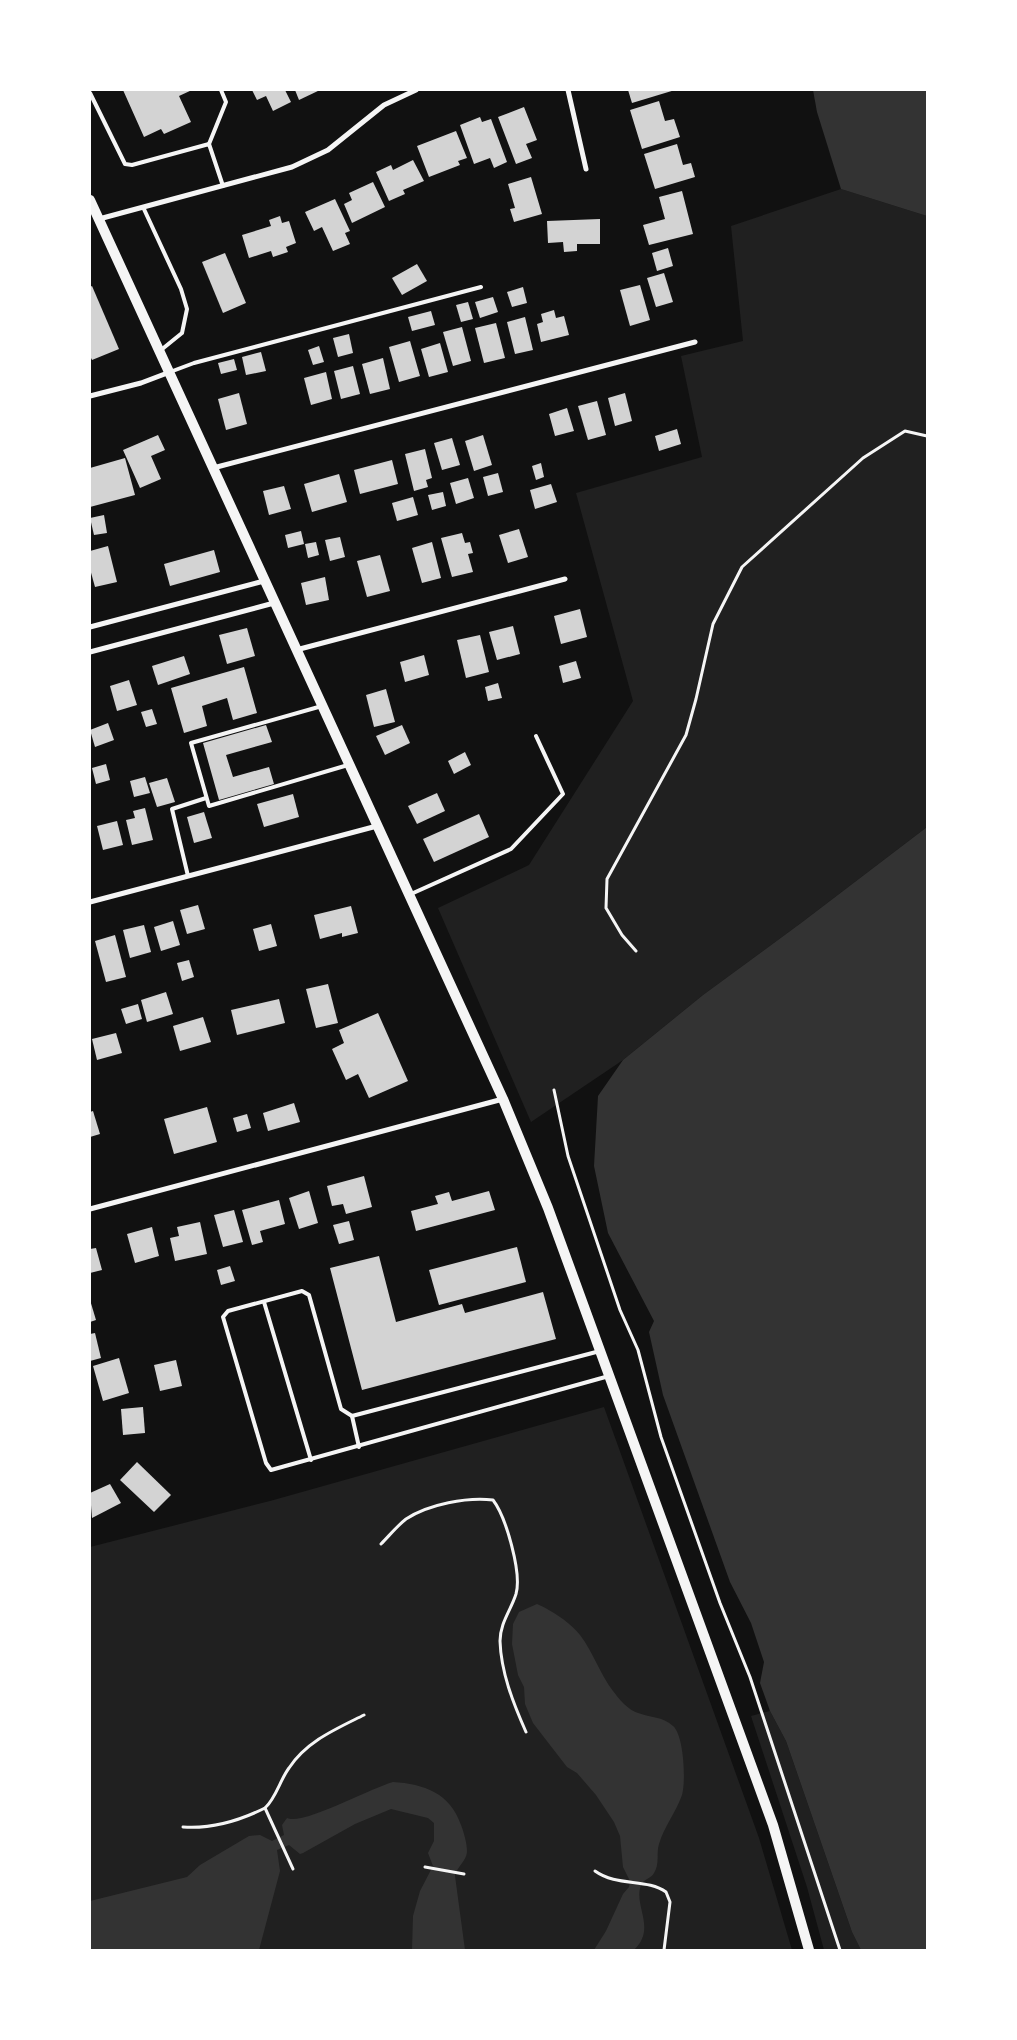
<svg xmlns="http://www.w3.org/2000/svg" width="1017" height="2040" font-family="Signika,sans-serif">
<rect width="100%" height="100%" fill="#111"/>
<g fill="#202020">
<path d="M841,189L927,216V827L801,923L703,995L623,1060L531,1122L438,908L529,865L633,701L576,493L702,457L681,356L743,341L731,226Z"/>
<path d="M604,1407L759,1838L792,1950H90V1547L270,1501Z"/>
<path d="M770,1711L786,1741L852,1932L861,1950H824L807,1887L751,1716Z"/>
</g>
<g fill="#333">
<path d="M813,90H927V216L841,189L817,112Z"/>
<path d="M927,827V1950H861L852,1932L786,1741L770,1711L760,1683L764,1662L751,1623L730,1582L663,1395L649,1332L654,1321L608,1233L594,1166L598,1096L623,1060L703,995L801,923Z"/>
<path d="M537,1604C551,1610 571,1623 580,1635C593,1652 600,1674 613,1691C619,1699 628,1710 638,1713C651,1718 662,1716 673,1726C684,1735 686,1782 682,1795C676,1812 664,1827 659,1844C656,1853 660,1864 654,1873C651,1879 643,1879 641,1885C633,1906 657,1928 634,1950H594L606,1931L623,1894L629,1887L630,1881L623,1867L620,1836L614,1822L596,1795L577,1773L567,1767L533,1723L525,1704L524,1687L518,1675L512,1644L513,1624L519,1612Z"/>
<path d="M393,1782C424,1784 450,1793 461,1825C464,1833 467,1843 467,1852C466,1862 457,1866 455,1876L465,1950H412L413,1916L420,1891L433,1866L428,1853L434,1841V1823L428,1818L391,1809L355,1824L303,1853L300,1854L289,1845L277,1850L280,1871L259,1950H90V1901L187,1877L200,1865L249,1836L260,1835L272,1841L284,1835L282,1825L287,1818C302,1826 371,1788 393,1782Z"/>
</g>
<g fill="#d3d3d3">
<path d="M123,90H192L179,96L191,122L164,134L161,129L144,137Z"/>
<path d="M252,90H285L291,102L273,111L266,96L257,100Z"/>
<path d="M295,90H320L299,100Z"/>
<path d="M628,90H675L632,103Z"/>
<path d="M659,101L665,121L674,119L680,137L642,149L630,110Z"/>
<path d="M524,107L537,140L526,144L532,158L516,164L498,117Z"/>
<path d="M480,117L482,122L491,119L507,162L494,168L490,158L474,164L460,125Z"/>
<path d="M456,131L467,158L458,161L460,165L429,177L417,146Z"/>
<path d="M677,144L683,165L691,163L695,177L655,189L644,154Z"/>
<path d="M413,160L424,181L403,190L405,194L389,201L376,172L391,165L393,170Z"/>
<path d="M531,177L542,214L514,222L510,209L515,208L508,184Z"/>
<path d="M373,182L385,207L352,223L344,204L352,200L349,193Z"/>
<path d="M682,191L693,234L649,245L643,225L665,219L659,197Z"/>
<path d="M335,199L350,231L345,233L350,244L333,251L322,227L314,231L305,212Z"/>
<path d="M280,216L282,223L289,221L296,243L286,247L288,252L273,257L271,251L249,258L242,235L271,226L269,220Z"/>
<path d="M600,219V244H577V251L564,252L563,242L548,243L547,221Z"/>
<path d="M668,248L673,266L657,271L652,253Z"/>
<path d="M225,253L246,303L223,313L202,262Z"/>
<path d="M417,264L427,281L402,295L392,278Z"/>
<path d="M664,273L673,302L656,307L647,278Z"/>
<path d="M640,285L650,320L630,326L620,290Z"/>
<path d="M92,286L119,349L92,360L90,356V287Z"/>
<path d="M523,287L527,303L512,307L507,292Z"/>
<path d="M493,297L498,312L480,318L475,302Z"/>
<path d="M468,302L473,319L461,322L456,305Z"/>
<path d="M554,310L556,318L564,316L569,335L541,342L537,324L543,322L541,314Z"/>
<path d="M431,311L435,325L412,331L408,317Z"/>
<path d="M525,317L533,350L515,354L507,322Z"/>
<path d="M496,323L505,358L484,363L475,328Z"/>
<path d="M462,327L471,361L453,366L443,332Z"/>
<path d="M349,334L353,353L338,357L333,338Z"/>
<path d="M410,341L420,376L399,382L389,347Z"/>
<path d="M440,343L448,372L429,377L421,349Z"/>
<path d="M319,346L324,362L313,365L308,350Z"/>
<path d="M261,352L266,371L246,375L242,357Z"/>
<path d="M383,358L390,389L370,394L362,364Z"/>
<path d="M234,359L237,370L221,374L218,363Z"/>
<path d="M353,366L360,394L341,399L334,371Z"/>
<path d="M326,372L332,399L311,405L304,378Z"/>
<path d="M239,393L247,424L226,430L218,399Z"/>
<path d="M625,393L632,421L615,426L608,398Z"/>
<path d="M597,401L606,435L588,440L578,406Z"/>
<path d="M567,408L574,431L555,436L549,414Z"/>
<path d="M677,429L681,444L659,451L655,436Z"/>
<path d="M158,435L165,450L151,456L161,479L140,488L123,450Z"/>
<path d="M483,435L492,465L474,471L465,441Z"/>
<path d="M452,438L460,465L442,470L434,443Z"/>
<path d="M425,449L432,478L426,480L428,487L414,491L405,454Z"/>
<path d="M125,458L135,495L90,507V468Z"/>
<path d="M392,460L398,484L360,494L354,470Z"/>
<path d="M541,463L544,477L536,480L532,466Z"/>
<path d="M498,473L503,492L488,496L483,477Z"/>
<path d="M339,474L347,502L312,512L304,484Z"/>
<path d="M468,478L474,498L456,504L450,483Z"/>
<path d="M551,484L557,502L535,509L530,490Z"/>
<path d="M284,486L291,509L269,515L263,491Z"/>
<path d="M443,492L446,506L432,510L428,495Z"/>
<path d="M413,497L418,515L397,521L392,503Z"/>
<path d="M104,515L107,533L94,535L90,518Z"/>
<path d="M519,529L528,557L508,563L499,535Z"/>
<path d="M301,531L304,544L288,548L285,535Z"/>
<path d="M462,533L465,543L470,542L473,553L468,554L473,572L452,577L441,538Z"/>
<path d="M340,537L345,557L330,561L325,540Z"/>
<path d="M316,542L319,555L308,558L305,544Z"/>
<path d="M432,542L441,578L422,583L412,548Z"/>
<path d="M108,546L117,582L95,587L90,569V551Z"/>
<path d="M214,550L220,572L170,586L164,564Z"/>
<path d="M380,555L390,591L367,597L357,561Z"/>
<path d="M325,577L329,600L306,605L301,583Z"/>
<path d="M580,609L587,637L561,644L554,616Z"/>
<path d="M513,626L520,654L497,660L489,632Z"/>
<path d="M247,628L255,656L227,664L219,635Z"/>
<path d="M480,635L489,672L466,678L457,640Z"/>
<path d="M424,655L429,675L405,682L400,662Z"/>
<path d="M184,656L190,674L158,685L152,666Z"/>
<path d="M576,661L581,678L563,683L559,666Z"/>
<path d="M244,667L257,713L233,720L227,698L202,706L207,726L184,733L171,688Z"/>
<path d="M129,680L137,705L117,711L110,686Z"/>
<path d="M498,683L502,698L488,701L485,687Z"/>
<path d="M386,689L395,722L374,727L366,695Z"/>
<path d="M152,709L157,724L146,727L141,712Z"/>
<path d="M108,723L114,740L95,747L90,730Z"/>
<path d="M266,725L272,742L226,755L233,777L269,767L274,784L219,800L203,743Z"/>
<path d="M402,725L410,743L385,755L376,736Z"/>
<path d="M465,752L471,765L454,774L448,761Z"/>
<path d="M106,764L110,780L96,784L92,768Z"/>
<path d="M145,777L150,793L134,797L130,781Z"/>
<path d="M167,778L175,802L157,807L149,783Z"/>
<path d="M437,793L445,811L417,824L408,806Z"/>
<path d="M293,794L299,817L264,827L257,804Z"/>
<path d="M145,808L153,840L132,845L126,820L135,818L133,811Z"/>
<path d="M204,812L212,838L194,843L187,817Z"/>
<path d="M479,814L489,837L434,862L423,839Z"/>
<path d="M117,821L123,845L103,850L97,826Z"/>
<path d="M198,905L205,929L187,934L180,910Z"/>
<path d="M351,906L358,933L342,937V933L320,939L314,915Z"/>
<path d="M173,921L180,945L161,951L154,927Z"/>
<path d="M271,924L277,946L259,951L253,929Z"/>
<path d="M144,925L151,952L130,958L123,930Z"/>
<path d="M115,935L126,977L106,982L95,941Z"/>
<path d="M189,960L194,977L182,981L177,963Z"/>
<path d="M328,984L338,1023L316,1028L306,989Z"/>
<path d="M166,992L173,1014L147,1022L141,1000Z"/>
<path d="M279,999L285,1023L237,1035L231,1010Z"/>
<path d="M138,1004L142,1019L126,1024L121,1009Z"/>
<path d="M378,1013L408,1081L369,1098L358,1074L346,1080L332,1049L344,1043L339,1030Z"/>
<path d="M203,1017L211,1042L180,1051L173,1026Z"/>
<path d="M116,1033L122,1053L97,1060L92,1039Z"/>
<path d="M294,1103L300,1122L268,1131L263,1113Z"/>
<path d="M207,1107L217,1142L174,1154L164,1119Z"/>
<path d="M93,1111L100,1134L90,1137V1112Z"/>
<path d="M247,1114L251,1128L237,1132L233,1118Z"/>
<path d="M364,1176L372,1207L346,1214L343,1204L332,1206L327,1186Z"/>
<path d="M309,1191L318,1223L299,1229L289,1198Z"/>
<path d="M489,1191L495,1210L416,1231L411,1211L438,1204L435,1196L449,1192L452,1201Z"/>
<path d="M279,1200L285,1224L260,1231L263,1242L252,1245L242,1210Z"/>
<path d="M234,1210L243,1242L223,1247L214,1215Z"/>
<path d="M349,1221L354,1240L339,1244L333,1225Z"/>
<path d="M200,1222L207,1254L175,1261L170,1238L179,1236L177,1227Z"/>
<path d="M152,1227L159,1256L135,1263L127,1234Z"/>
<path d="M517,1247L526,1282L439,1305L429,1270Z"/>
<path d="M96,1248L102,1270L90,1273V1249Z"/>
<path d="M379,1256L396,1322L462,1304L465,1313L543,1292L556,1339L362,1390L330,1268Z"/>
<path d="M230,1266L235,1281L221,1285L217,1270Z"/>
<path d="M90,1300L96,1320L90,1322Z"/>
<path d="M95,1333L101,1358L90,1361V1334Z"/>
<path d="M119,1358L129,1393L103,1401L93,1366Z"/>
<path d="M176,1360L182,1386L160,1391L154,1365Z"/>
<path d="M143,1407L145,1433L123,1435L121,1409Z"/>
<path d="M137,1462L171,1495L154,1512L120,1480Z"/>
<path d="M110,1484L121,1503L92,1518L90,1493Z"/>
</g>
<g fill="none" stroke-linecap="round" stroke-linejoin="round">
<g stroke="#f5f5f5" stroke-width="3">
<path d="M636,951L622,935L606,908L607,879L686,735L696,699L713,624L742,567L863,458L905,431L927,436"/>
<path d="M554,1090L568,1156L620,1310L638,1350L661,1437L720,1603L750,1677L840,1950"/>
<path d="M381,1544C389,1536 397,1526 406,1519C429,1504 467,1497 493,1500C506,1517 522,1573 516,1594C511,1610 500,1623 500,1641C501,1672 513,1703 526,1732"/>
<path d="M265,1808L293,1869"/>
<path d="M183,1827C212,1829 239,1821 265,1808C276,1798 280,1780 289,1768C307,1741 336,1729 364,1715"/>
<path d="M425,1867L464,1874"/>
<path d="M595,1871C617,1887 647,1878 666,1892L670,1902L664,1950"/>
</g>
<g stroke="#f5f5f5" stroke-width="4">
<path d="M90,93L125,164L132,165L209,144L223,186"/>
<path d="M209,144L226,102L221,90"/>
<path d="M143,207L181,289L187,309L182,333L161,350"/>
<path d="M170,372L194,363L481,287"/>
<path d="M322,706L191,743L209,806L348,765"/>
<path d="M188,876L172,809L206,798"/>
<path d="M411,894L511,849L563,794L536,736"/>
<path d="M264,1302L311,1460"/>
<path d="M600,1351L352,1416L341,1409L309,1295L302,1291L228,1311L223,1317L266,1463L271,1470L609,1376"/>
<path d="M352,1416L359,1447"/>
</g>
<g stroke="#f5f5f5" stroke-width="5">
<path d="M568,90L586,169"/>
<path d="M99,219L292,167L328,150L384,105L416,90"/>
<path d="M90,396L141,383L170,372"/>
<path d="M213,468L695,342"/>
<path d="M90,627L264,581"/>
<path d="M296,650L565,579"/>
<path d="M90,652L274,603"/>
<path d="M90,902L377,826"/>
<path d="M90,1209L503,1099"/>
</g>
<path stroke="#f5f5f5" stroke-width="10" d="M90,200L503,1099L548,1208L773,1825L809,1950"/>
</g>
<rect width="1017" height="2040" fill="none" stroke="#ffffff" stroke-width="182"/>
</svg>
